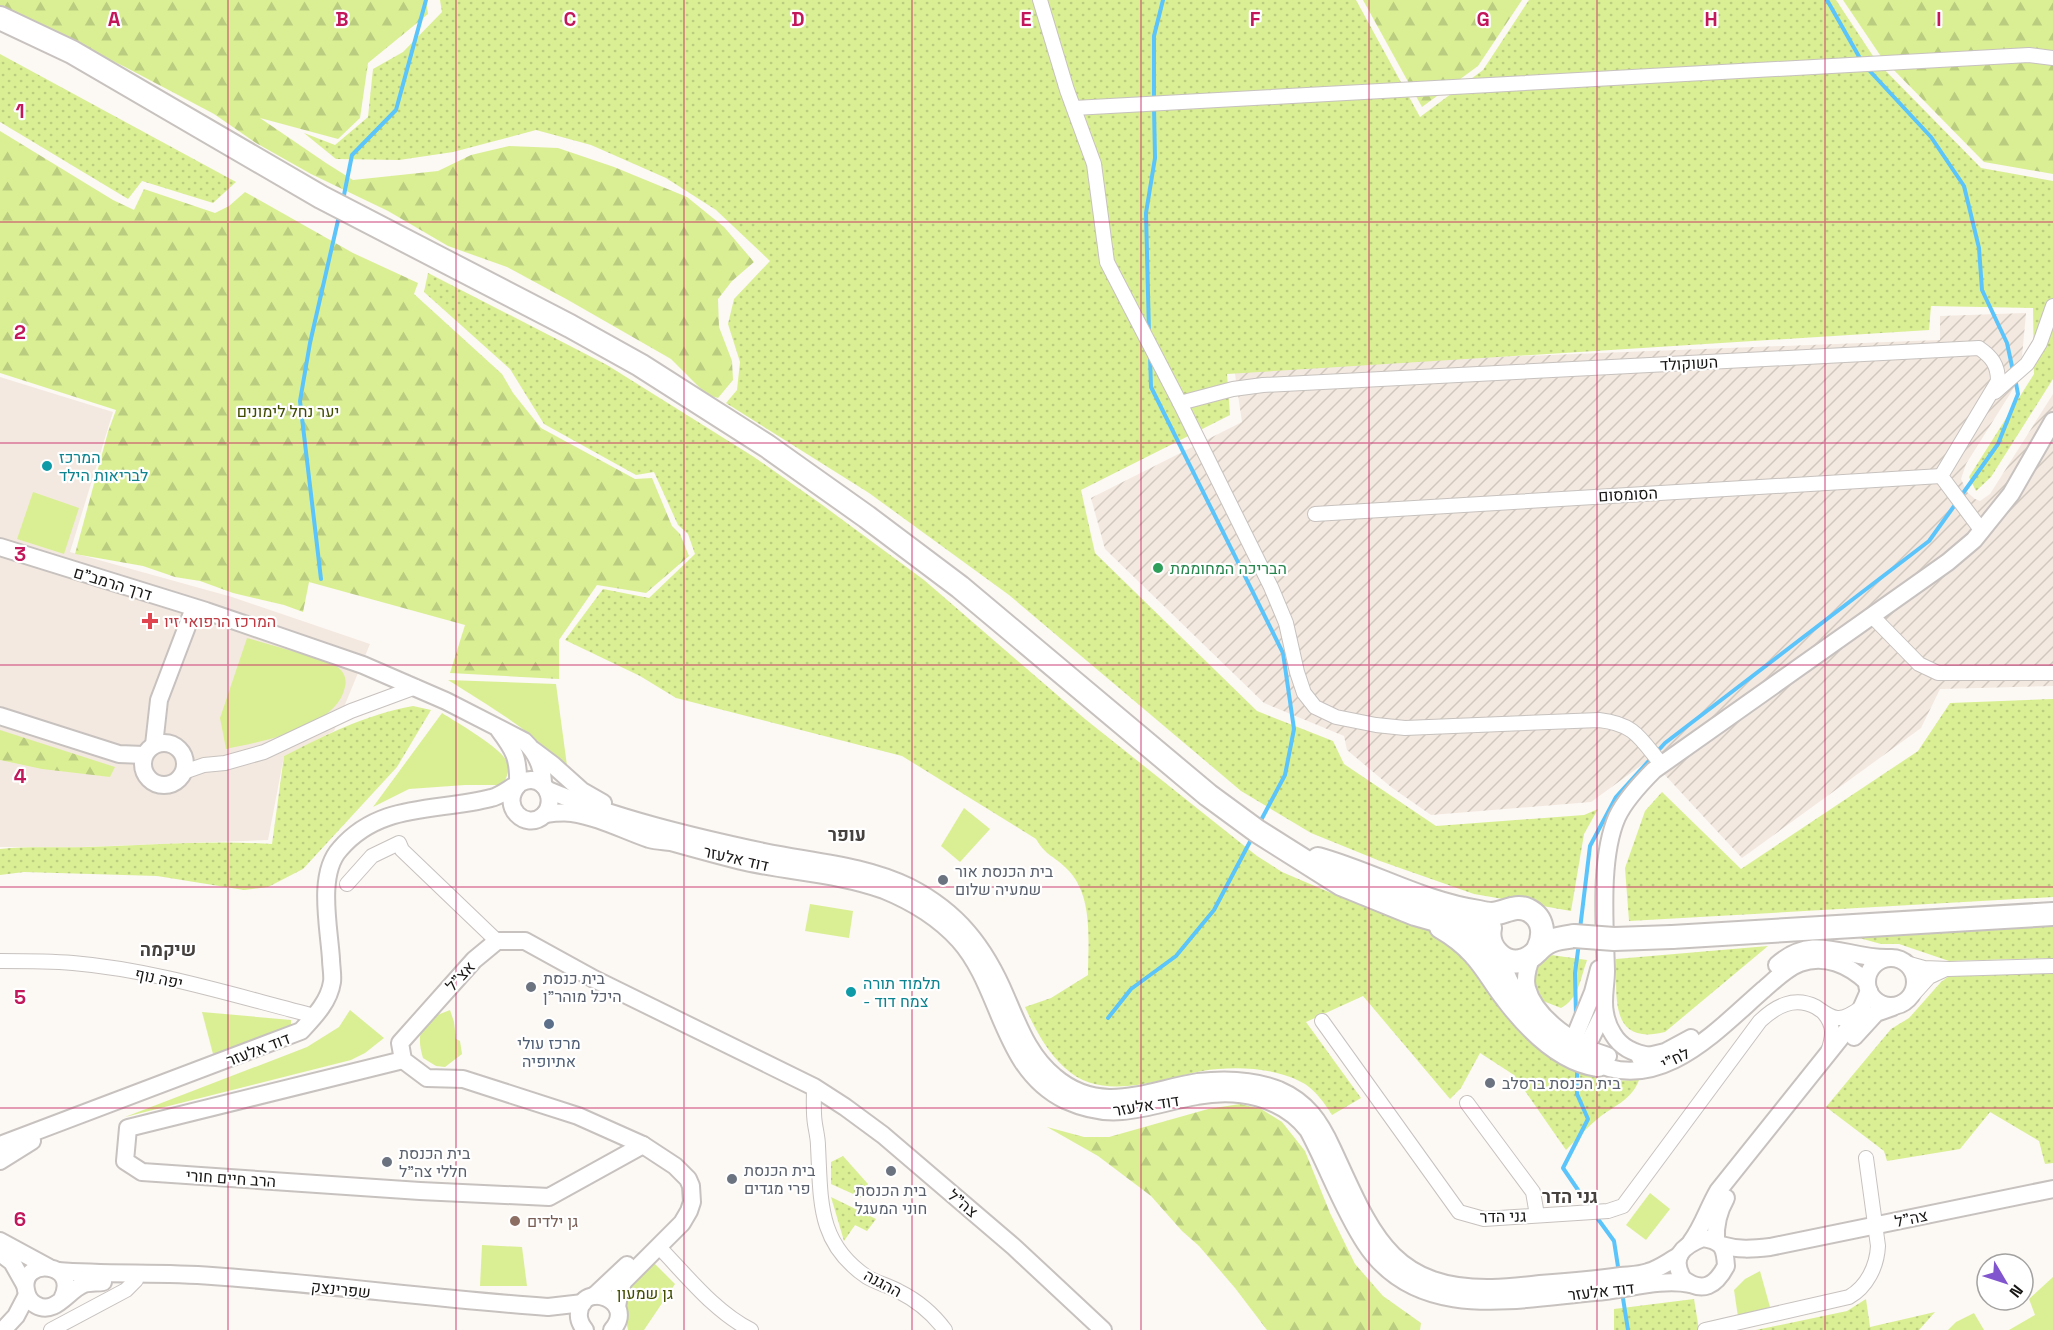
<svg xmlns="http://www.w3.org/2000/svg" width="2053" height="1330" font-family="'Space Grotesk',Heebo,sans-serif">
<defs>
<pattern id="industrial-furrows" width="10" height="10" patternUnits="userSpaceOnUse" patternTransform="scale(1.5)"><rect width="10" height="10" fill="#f4e9e0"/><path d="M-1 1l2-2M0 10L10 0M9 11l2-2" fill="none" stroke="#d0c7bf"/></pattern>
<pattern id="grass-dots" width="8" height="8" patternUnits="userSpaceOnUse" patternTransform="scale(1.5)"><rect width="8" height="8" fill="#daef94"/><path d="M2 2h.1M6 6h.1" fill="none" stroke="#bacc7f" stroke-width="1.8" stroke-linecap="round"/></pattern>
<pattern id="forest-firs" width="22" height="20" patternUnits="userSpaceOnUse" patternTransform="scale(1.5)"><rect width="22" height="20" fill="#daef94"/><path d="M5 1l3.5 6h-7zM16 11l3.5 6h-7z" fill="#bacc7f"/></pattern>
</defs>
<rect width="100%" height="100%" fill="#fcf8f4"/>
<path fill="#f4e9e0" d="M0,377L113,412L70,552L232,597L370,644L334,731L284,756L268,840L84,847H0Z"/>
<path fill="url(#industrial-furrows)" d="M2026,313L2020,378L1966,464L1961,479L1967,492L1975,499L1980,501L1990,494L2053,394V686L1940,689L1921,728L1742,858L1650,759L1591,802L1431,815L1391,787L1347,750L1344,736L1264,703L1105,549L1091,498L1242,422L1234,367L1940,340V316Z"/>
<g fill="url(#grass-dots)">
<path d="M440,0H1356L1420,117L1483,70L1529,0H1836L1877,62L1981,168L2053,181V379L1991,477L1976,491L1969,477L2034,374L2033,308L1931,306L1929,330L1227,374L1230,415L1081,490L1095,553L1257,711L1333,741L1344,764L1436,826L1584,815L1598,809L1584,834L1571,911L1474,894L1380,861L1311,833L1241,791L1009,595L869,493L726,403L737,390L740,362L728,324L734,299L770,261L716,210L666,178L591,145L536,130L453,152L399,160L336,159L304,133L335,145L368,117L373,69L403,52L442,12Z"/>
<path d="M0,54L236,182L213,203L142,181L128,199L0,122Z"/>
<path d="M428,273L607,365L754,457L821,504L924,580L1085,719L1257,856L1282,872L1345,899L1409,924L1461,941L1574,1068L1604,1081L1639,1080C1632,1099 1616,1105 1601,1116C1588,1126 1577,1139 1566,1150L1514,1075L1480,1053L1461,1088L1450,1099L1363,996L1306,1022L1361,1098L1332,1115C1325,1104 1317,1092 1305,1084C1277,1067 1233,1066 1202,1071C1160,1079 1102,1103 1065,1068C1047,1052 1035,1029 1025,1007L1051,998L1088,975C1088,941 1094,894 1066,868C1053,855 1047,857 1036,839L902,756L676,698L640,676L565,640L603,589L649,598L695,554L688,534L678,525L654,472L636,475L544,424L510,369L424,292Z"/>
<path d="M2053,699V897L1629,921L1625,868L1645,811L1662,792L1741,869L1918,751L1950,703Z"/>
<path d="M413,706L431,710L397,767L303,869L268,887L244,890L157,876L24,872L0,875V849C29,846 58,848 88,847C149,845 211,840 272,844L284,756C327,734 365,715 413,706Z"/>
<path d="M2053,921V958L1949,961L1899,944H1881L1841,933Z"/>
<path d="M1768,946L1665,1032C1609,1046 1617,997 1616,959Z"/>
<path d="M1551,955L1587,960C1581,977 1578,1000 1561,1008L1543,1001L1533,979L1540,958Z"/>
<path d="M2053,973V1163L2045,1164L2039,1141L1990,1112L1960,1149L1887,1161L1884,1151L1826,1107L1891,1029L1909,1018L1941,982L1949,976Z"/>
<path d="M843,1156L868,1184L862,1198L831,1184V1162Z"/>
<path d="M831,1197L876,1219L867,1231L855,1225L844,1241Z"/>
<path d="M1694,1299L1699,1330H1614V1309Z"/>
<path d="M1866,1299L1870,1327L1935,1312L1919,1330H1756L1847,1311Z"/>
</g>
<g fill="url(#forest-firs)">
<path d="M0,0H426L428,14L368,63L360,118L338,139L260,118L326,163L353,180L438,171L471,155L509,146L558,148L614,167L687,197L724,227L754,262L732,281L718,299L719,327L732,361L733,380L718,398L707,395L671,359L568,300L507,267L448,246L388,211L311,174L256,143L214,114L125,67L0,6Z"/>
<path d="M1363,0H1522L1478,66L1422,107Z"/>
<path d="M1843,0H2053V174L1984,162L1882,58Z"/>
<path d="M0,131L113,200L134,210L144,189L215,213L229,206L245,192L353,253L418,283L414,294L502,374L513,393L541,428L635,479L652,478L672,526L680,534L689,556L646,593L597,585L559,640V679L450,673L465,625L309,582L303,612L284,605L233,593L200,581L175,577L143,566L75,554L108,432L116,410L0,373Z"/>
<path d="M0,730L115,767L110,777L42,769L0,760Z"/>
<path d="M1240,1104L1261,1109L1282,1122L1305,1151L1330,1213L1355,1264L1383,1296L1421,1323L1420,1330H1267L1235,1288L1199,1246L1182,1231L1151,1196L1098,1156L1047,1127L1084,1137H1109L1208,1109Z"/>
</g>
<g fill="#daef94">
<path d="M33,492L79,508L64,554L17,539Z"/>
<path d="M247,638L330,662C340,668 348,674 345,687C337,728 260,742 226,749L220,718Z"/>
<path d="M448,680L556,684L568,773C541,735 487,705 448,680Z"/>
<path d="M442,713C456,722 502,748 507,762C511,769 506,778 503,785H465L409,789L373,807Z"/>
<path d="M964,808L990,829L960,862L941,846Z"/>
<path d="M810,904L853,911L849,938L805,931Z"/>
<path d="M350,1010L384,1038L365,1053L351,1060L125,1117L307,1047L339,1027Z"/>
<path d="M450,1010L454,1022L456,1039L460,1041L462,1054L445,1067L436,1066L423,1058C415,1031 422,1020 450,1010Z"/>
<path d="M202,1012L291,1020V1028L213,1054Z"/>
<path d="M1650,1193L1670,1209L1646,1240L1626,1225Z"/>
<path d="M482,1245L522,1247L527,1286H480Z"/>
<path d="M651,1260L675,1284L644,1330H628L626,1320V1284Z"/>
<path d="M1760,1271L1770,1307L1738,1317L1734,1290L1745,1279Z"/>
<path d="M2053,1277V1330H2009L2035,1315L2029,1299Z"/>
<path d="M1974,1313L1984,1330H1948L1956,1322Z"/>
</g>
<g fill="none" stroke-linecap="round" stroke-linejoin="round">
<g stroke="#5bc4fb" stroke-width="4">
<path d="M1827,0L1861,60"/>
<path d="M1867,68L1931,137L1964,186L1979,248L1982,290L2007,343L2013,371"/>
<path d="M1154,99V36L1163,0"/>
<path d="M343,200L352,155L396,110L426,0"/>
<path d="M1149,333L1146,213L1155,158L1154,107"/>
<path d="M1150,355L1151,387L1283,653L1294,729L1285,775L1259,824"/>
<path d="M1961,496L1998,444L2018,394L2015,378"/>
<path d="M321,579L300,401L310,343L339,216"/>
<path d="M1580,929L1590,846L1616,797L1665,743L1929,541L1957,502"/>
<path d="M1576,1016L1575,973L1579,943"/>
<path d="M1108,1018L1131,989L1176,956L1214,910L1253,836"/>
<path d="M1577,1068V1094L1588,1119L1563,1168L1591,1209"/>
<path d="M1595,1215L1614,1241L1619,1273"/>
<path d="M1622,1292L1628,1330"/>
</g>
<defs>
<g id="minor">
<path d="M1040,0L1067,90L1094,164L1107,262L1180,403L1271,587L1286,623L1297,672L1304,693L1315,707L1336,717L1376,725L1405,728L1599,720C1635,724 1640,738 1662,765"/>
<path d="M1074,108L2029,55L2053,58"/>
<path d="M1995,392L2027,364L2040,343L2053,306"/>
<path d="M1180,403L1233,389L1263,385L1979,348C1992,357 1998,365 1998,381L1941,476L1982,531"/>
<path d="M1315,514L1941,476"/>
<path d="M1872,616L1919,664L1938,673H2053"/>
<path d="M184,772L204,765L225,763L264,752L351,711L416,687"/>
<path d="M347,884L372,856L399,843L402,850L497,941"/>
<path d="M0,961C24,961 49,961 73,963C155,970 236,996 315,1016"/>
<path d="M1906,963L1924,968L1949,969L2053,966"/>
<path d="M1910,998L1929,977L1944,970"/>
<path d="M1824,1013C1835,1026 1833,1037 1828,1052"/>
<path d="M1322,1021L1459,1212L1484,1219L1608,1211L1623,1206L1760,1021C1776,1006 1794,996 1816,1007C1822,1011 1829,1017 1837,1018C1846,1019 1855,1012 1862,1007"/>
<path d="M814,1087C814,1099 813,1112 815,1124C816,1131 818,1138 818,1146C821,1201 817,1243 867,1277C877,1283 890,1286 900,1292C918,1301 933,1314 945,1330"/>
<path d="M1467,1103L1533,1192L1537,1215"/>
<path d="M659,1247C687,1276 715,1312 751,1330"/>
<path d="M51,1330L126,1290L136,1280"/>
<path d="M1705,1330L1849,1297C1867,1287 1877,1266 1878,1246L1866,1158"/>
</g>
<g id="tertiary">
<path d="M0,547L206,611L363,665L446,701L524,741C537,753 543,768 543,785"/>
<path d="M0,716L119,754L144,755"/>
<path d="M499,730C514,750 519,758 518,785"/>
<circle cx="164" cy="764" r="21"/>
<path d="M154,745L159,700L194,608"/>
<path d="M533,750L553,765L582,791L603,803"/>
<path d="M548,790C614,818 694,837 764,852C813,862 864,865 909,887C958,912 985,947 1006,997C1019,1027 1029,1056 1055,1077C1101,1116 1148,1090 1198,1082C1224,1079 1254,1080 1279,1090C1307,1102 1320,1122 1332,1148C1370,1229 1388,1290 1492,1288C1508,1288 1524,1286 1540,1284C1567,1282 1594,1280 1621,1276C1630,1275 1640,1275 1648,1272C1659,1269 1669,1261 1679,1256"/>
<path d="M545,814C553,813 563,812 572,813C599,817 623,830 649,839C656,841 664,841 671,842C696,849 721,856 746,862C791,872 840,874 884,890C911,901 939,918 959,940C1002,988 1001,1069 1065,1100C1083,1108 1102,1113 1122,1111C1148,1109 1172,1100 1197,1096C1238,1088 1282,1097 1308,1130C1328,1167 1342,1208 1365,1243C1417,1323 1516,1299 1595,1292C1626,1290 1659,1278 1690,1284"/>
<path d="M1499,956L1509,980L1523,1006"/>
<path d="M1532,956C1528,966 1524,977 1527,988C1535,1019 1579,1048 1608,1056"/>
<circle cx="1891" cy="982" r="24"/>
<path d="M1777,965C1815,931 1847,960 1890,958"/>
<path d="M1854,1037L1876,1013L1893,1007"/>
<path d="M1575,1049L1573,1041L1593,992L1599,969"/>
<path d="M1577,1052L1590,1040L1604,1012"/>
<path d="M1651,1056C1635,1054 1621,1048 1613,1034C1609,1028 1606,1019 1605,1013C1602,1000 1606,985 1606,971C1605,927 1599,858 1617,817C1625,800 1640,784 1654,770L1948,562L1974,540L2011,494L2053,421"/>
<path d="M1640,1058L1665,1052L1691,1038"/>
<path d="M403,1060L128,1128L125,1161L142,1172L420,1191L549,1197L643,1145"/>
<path d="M1589,1060C1658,1097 1716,1031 1763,990C1775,980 1786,968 1800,963C1825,954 1849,965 1867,982"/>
<path d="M0,1145L301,1031C314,1017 329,1002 332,982C333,975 331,966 331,959C329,927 317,874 340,849C380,802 437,812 491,798C505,795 518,779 532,780C549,782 555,803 544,815C526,832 499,806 518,785"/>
<path d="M0,1161L32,1141"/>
<path d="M1703,1238C1722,1241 1725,1247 1726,1266C1716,1285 1703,1294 1683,1279C1670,1258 1682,1246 1703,1238Z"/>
<path d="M1716,1240C1715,1224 1718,1212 1726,1198"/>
<path d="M0,1241L48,1267"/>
<path d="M1691,1242C1703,1226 1708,1208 1718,1191L1858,1016L1869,991"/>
<path d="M1721,1245C1738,1250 1752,1249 1770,1247L2053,1189"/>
<path d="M0,1253L12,1262L25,1285"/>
<path d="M58,1271C109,1275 161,1272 212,1276C325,1284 436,1299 548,1307L583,1303"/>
<path d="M594,1296L627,1265"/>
<path d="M62,1299C81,1261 19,1257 26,1290C27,1297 30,1302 36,1305C55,1316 68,1290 84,1284C90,1282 97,1283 103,1282"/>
<path d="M617,1307L620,1289L624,1281L682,1223L689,1211L692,1202L691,1186L688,1179L675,1166L643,1145L578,1116L463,1079L427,1078L403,1060L400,1043L474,960L497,941H525L594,979L814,1087L845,1107L883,1135L1014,1247L1103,1330"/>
<path d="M3,1330L16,1316L27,1295"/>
<path d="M585,1330C581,1325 578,1320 579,1313C582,1279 638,1301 612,1330"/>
</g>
<g id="trunk">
<path d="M0,18L72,52L321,197L570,326L640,365L767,446L867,517L960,587L1208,795L1257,831L1341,884L1415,914L1475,931L1486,936L1490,941"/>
<path d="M1318,859C1372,874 1423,904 1479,912C1483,913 1488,914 1492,914C1505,913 1515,904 1528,910C1544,918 1545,935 1538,949"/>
<path d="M1441,927C1453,934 1464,942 1474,953C1487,967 1495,983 1507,998C1529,1027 1561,1060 1598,1065"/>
<path d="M1490,928C1486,947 1504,967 1524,960C1534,957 1538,948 1547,943C1554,938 1565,938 1574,936"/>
<path d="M1672,937L2053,914"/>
</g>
</defs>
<use href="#minor" stroke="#c7c2bf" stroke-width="16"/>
<use href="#tertiary" stroke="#c7c2bf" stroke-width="20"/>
<use href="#trunk" stroke="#c7c2bf" stroke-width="26"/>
<use href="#minor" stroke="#fff" stroke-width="14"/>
<use href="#tertiary" stroke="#fff" stroke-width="16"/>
<use href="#trunk" stroke="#fff" stroke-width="22"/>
<defs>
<path id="trunk-bridge" d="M1574,936L1614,939L1672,937"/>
</defs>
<use href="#trunk-bridge" stroke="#c7c2bf" stroke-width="26" stroke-linecap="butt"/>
<use href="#trunk-bridge" stroke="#fff" stroke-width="22"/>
</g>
<path fill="none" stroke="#c2185b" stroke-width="1.5" stroke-opacity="0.55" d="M228,0V1330M456,0V1330M684,0V1330M912,0V1330M1141,0V1330M1369,0V1330M1597,0V1330M1825,0V1330M0,222H2053M0,443H2053M0,665H2053M0,887H2053M0,1108H2053"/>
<g fill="#0f9aa8" stroke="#fff" stroke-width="2">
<circle cx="47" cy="466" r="6"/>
<circle cx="851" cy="992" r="6"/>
</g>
<circle fill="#2e9e5b" stroke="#fff" stroke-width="2" cx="1158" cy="568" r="6"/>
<path fill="#e0444e" stroke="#fff" stroke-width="2" d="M147 612h6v6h6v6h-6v6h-6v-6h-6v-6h6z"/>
<g fill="#6b7280" stroke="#fff" stroke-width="2">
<circle cx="943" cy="880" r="6"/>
<circle cx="531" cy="987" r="6"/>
<circle cx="1490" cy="1083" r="6"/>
<circle cx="387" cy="1162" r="6"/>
<circle cx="891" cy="1171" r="6"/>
<circle cx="732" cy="1179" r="6"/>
</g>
<circle fill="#5c6f8a" stroke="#fff" stroke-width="2" cx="549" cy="1024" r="6"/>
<circle fill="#8d6e63" stroke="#fff" stroke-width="2" cx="515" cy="1221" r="6"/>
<g text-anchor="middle" stroke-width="4.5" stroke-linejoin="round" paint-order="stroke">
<g font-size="16" fill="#181615" stroke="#fff">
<text transform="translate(1689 363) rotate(-3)" y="6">השוקולד</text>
<text transform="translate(1628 494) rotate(-3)" y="6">הסומסום</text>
<text transform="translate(113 583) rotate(17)" y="6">דרך הרמב"ם</text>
<text transform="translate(736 858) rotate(13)" y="6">דוד אלעזר</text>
<text transform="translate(460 976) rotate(-47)" y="6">אצ"ל</text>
<text transform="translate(159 978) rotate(12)" y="6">יפה נוף</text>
<text transform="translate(258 1049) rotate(-21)" y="6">דוד אלעזר</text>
<text transform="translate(1675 1058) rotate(-26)" y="6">לח"י</text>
<text transform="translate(1146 1105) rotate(-9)" y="6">דוד אלעזר</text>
<text transform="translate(231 1178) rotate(4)" y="6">הרב חיים חורי</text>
<text transform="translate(963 1203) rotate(40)" y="6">צה"ל</text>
<text transform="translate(1503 1216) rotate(-1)" y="6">גני הדר</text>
<text transform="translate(1911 1218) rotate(-12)" y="6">צה"ל</text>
<text transform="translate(883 1283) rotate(28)" y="6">ההגנה</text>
<text transform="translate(341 1289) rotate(6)" y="6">שפרינצק</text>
<text transform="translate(1601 1291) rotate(-6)" y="6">דוד אלעזר</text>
</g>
<g font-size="16" fill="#404d01" stroke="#fff">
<text x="288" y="417">יער נחל לימונים</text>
<text x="645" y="1299">גן שמעון</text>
</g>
<g font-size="16" fill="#0d838f" stroke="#fff" text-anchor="start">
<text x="59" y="463">המרכז<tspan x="59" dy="18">לבריאות הילד</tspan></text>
<text x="863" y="989">תלמוד תורה<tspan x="863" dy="18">- צמח דוד</tspan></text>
</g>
<g font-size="16" fill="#27864d" stroke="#fff" text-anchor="start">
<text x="1170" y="574">הבריכה המחוממת</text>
</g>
<g font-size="16" fill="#be3a42" stroke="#fff" text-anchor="start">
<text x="164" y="627">המרכז הרפואי זיו</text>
</g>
<g font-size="16" fill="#5b616d" stroke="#fff" text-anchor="start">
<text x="955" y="877">בית הכנסת אור<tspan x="955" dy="18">שמעיה שלום</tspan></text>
<text x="543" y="984">בית כנסת<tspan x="543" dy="18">היכל מוהר"ן</tspan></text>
<text x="1502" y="1089">בית הכנסת ברסלב</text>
<text x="399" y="1159">בית הכנסת<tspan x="399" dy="18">חללי צה"ל</tspan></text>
<text x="744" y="1176">בית הכנסת<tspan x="744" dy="18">פרי מגדים</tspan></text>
<text x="891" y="1196" text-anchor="middle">בית הכנסת<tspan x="891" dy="18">חוני המעגל</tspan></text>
</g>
<g font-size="16" fill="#4e5e75" stroke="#fff">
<text x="549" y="1049">מרכז עולי<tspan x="549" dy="18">אתיופיה</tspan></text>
</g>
<g font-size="16" fill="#785e54" stroke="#fff" text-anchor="start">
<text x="527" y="1227">גן ילדים</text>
</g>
<g font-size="18" font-weight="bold" fill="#45413e" stroke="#fff">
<text x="847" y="841">עופר</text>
<text x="168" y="956">שיקמה</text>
<text x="1570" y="1203">גני הדר</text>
</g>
</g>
<g font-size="20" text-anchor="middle" font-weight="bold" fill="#c2185b" stroke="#fff" stroke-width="4.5" stroke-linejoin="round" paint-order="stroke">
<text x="114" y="26">A</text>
<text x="342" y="26">B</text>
<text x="570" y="26">C</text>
<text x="798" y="26">D</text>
<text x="1026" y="26">E</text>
<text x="1255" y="26">F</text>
<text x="1483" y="26">G</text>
<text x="1711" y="26">H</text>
<text x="1939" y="26">I</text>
<text x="20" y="118">1</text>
<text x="20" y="339">2</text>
<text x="20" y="561">3</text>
<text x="20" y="783">4</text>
<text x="20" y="1004">5</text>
<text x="20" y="1226">6</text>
</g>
<g transform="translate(2005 1282) rotate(129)"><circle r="28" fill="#ffffff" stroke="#a3a2a1" stroke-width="1.5"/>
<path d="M0-4.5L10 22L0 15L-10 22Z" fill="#8155ce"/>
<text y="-9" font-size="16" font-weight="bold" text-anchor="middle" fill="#181615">N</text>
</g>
</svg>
